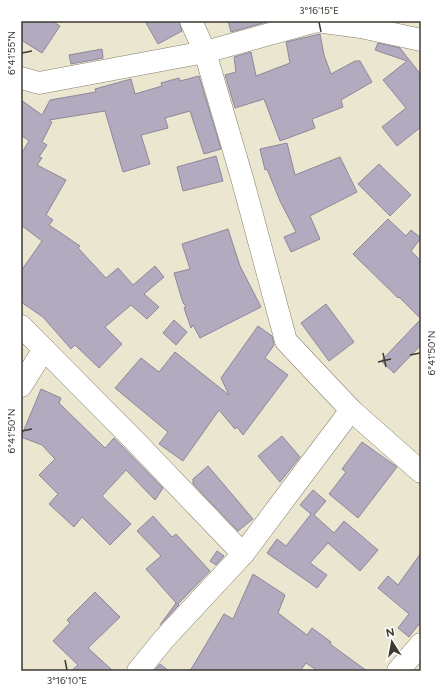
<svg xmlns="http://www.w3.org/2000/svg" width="442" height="692" font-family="Figtree,sans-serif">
<rect width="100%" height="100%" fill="#ebe6cf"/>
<g fill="#b2aabf" stroke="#8e879b">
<path d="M21,21H52L60,26L42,53L21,40Z"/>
<path d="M145,21H179L182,31L158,44Z"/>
<path d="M228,21H270L231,32Z"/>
<path d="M320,34L324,55L331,74L355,61H360L372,82L341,100L343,107L312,119L315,128L280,141L264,99L235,108L225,75L236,72L234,57L251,52L256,76L290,63L286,42Z"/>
<path d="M378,43L400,48L421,75V127L397,146L382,127L406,108L383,80L407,61L375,50Z"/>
<path d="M102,49L103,58L71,64L69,55Z"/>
<path d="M199,76L221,149L204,154L190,111L165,118L168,128L141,135L150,164L123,172L105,111L49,120L52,122L42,142L47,145L39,157L42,158L37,165L66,180L46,215L53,220L49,225L80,246L78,248L106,278L118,268L133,285L155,266L164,277L144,294L159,307L147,319L131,305L105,327L122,344L99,368L75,345L71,349L43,317L21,302V271L42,241L21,225V154L29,141L21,135V100L42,115L50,100L96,92L95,89L131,79L135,94L162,86L161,83L179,78L180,81Z"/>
<path d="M287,143L295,175L340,157L357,192L310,216L320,239L291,252L284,237L296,232L280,201L267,169L265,170L260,149Z"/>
<path d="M216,156L223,181L183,191L177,167Z"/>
<path d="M379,164L411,195L390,216L358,184Z"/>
<path d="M388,219L406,236L411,230L421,238L411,251L421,261V319L399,297L398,298L353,254Z"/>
<path d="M228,229L240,266L261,307L200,338L193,325L191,328L184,308L186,306L183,303L174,273L190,269L182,244Z"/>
<path d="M326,304L354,342L329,361L301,323Z"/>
<path d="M421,319V345L394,373L381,361Z"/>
<path d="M174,320L187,332L176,345L163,333Z"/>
<path d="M258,326L272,336L274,345L265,358L288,375L243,435L237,427L235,429L219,410L183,461L159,444L168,432L115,388L141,358L159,372L175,352L229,395L221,378Z"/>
<path d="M41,389L61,398L59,403L105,448L114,438L163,488L155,500L126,470L102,496L131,524L110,545L82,517L74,527L49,504L58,494L39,475L55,459L42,445L21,437Z"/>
<path d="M282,436L300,457L280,482L258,456Z"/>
<path d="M362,442L397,467L358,518L329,494L346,472L342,469Z"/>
<path d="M208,466L253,519L238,531L193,484V479Z"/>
<path d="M313,490L326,501L314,515L334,533L344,521L378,550L360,571L328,543L310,563L327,575L317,588L267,553L277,539L286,546L311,514L300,505Z"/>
<path d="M153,516L172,537L176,534L210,571L178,604L179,605L160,625L176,603L177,604L146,569L161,556L137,531Z"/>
<path d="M217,551L224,556L216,565L210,561Z"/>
<path d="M421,553V625L419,624L409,637L398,628L409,614L378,588L388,576L398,585Z"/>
<path d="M253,574L285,595L278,613L307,635L312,628L331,642L330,644L367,671H318L306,663L300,671H190L224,614L233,619Z"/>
<path d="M95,592L120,617L88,648L113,671H71L78,665L53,641L70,623L67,620Z"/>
<path d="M160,664L169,671H154Z"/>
</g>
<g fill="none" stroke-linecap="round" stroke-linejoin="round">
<defs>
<g id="minor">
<path d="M191,21L205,52L242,178L286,341L351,410L421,472"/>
<path d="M316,21L361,27L421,40"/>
<path d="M21,78L39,83L205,52L317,21"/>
<path d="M21,326L134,440L243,554"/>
<path d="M21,386L44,349"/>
<path d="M138,671L164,639L243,554L351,410"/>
<path d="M398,671L421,644"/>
</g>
</defs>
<use href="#minor" stroke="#85806b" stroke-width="23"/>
<use href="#minor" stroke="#fff" stroke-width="22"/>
</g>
<path fill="none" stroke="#3c3a31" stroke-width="1.5" d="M319,22L321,32M22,53L32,51M383,353L386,367M410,355L420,353M378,362L391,359M22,431L32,429M65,660L67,670"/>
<rect width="442" height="692" fill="none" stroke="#ffffff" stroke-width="44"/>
<g transform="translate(392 642) rotate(349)" stroke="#ffffff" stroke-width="3" paint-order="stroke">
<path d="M0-3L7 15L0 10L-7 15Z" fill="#3c3a31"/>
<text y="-6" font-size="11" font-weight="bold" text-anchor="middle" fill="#3c3a31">N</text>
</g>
<rect x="22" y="22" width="398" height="648" fill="none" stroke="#3c3a31" stroke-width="1.5"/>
<g font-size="10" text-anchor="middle" fill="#3c3a31">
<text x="319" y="14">3°16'15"E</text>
<text transform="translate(11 53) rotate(-90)" y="4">6°41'55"N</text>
<text transform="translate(431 353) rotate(-90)" y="4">6°41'50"N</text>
<text transform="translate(11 431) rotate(-90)" y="4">6°41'50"N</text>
<text x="67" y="684">3°16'10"E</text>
</g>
</svg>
